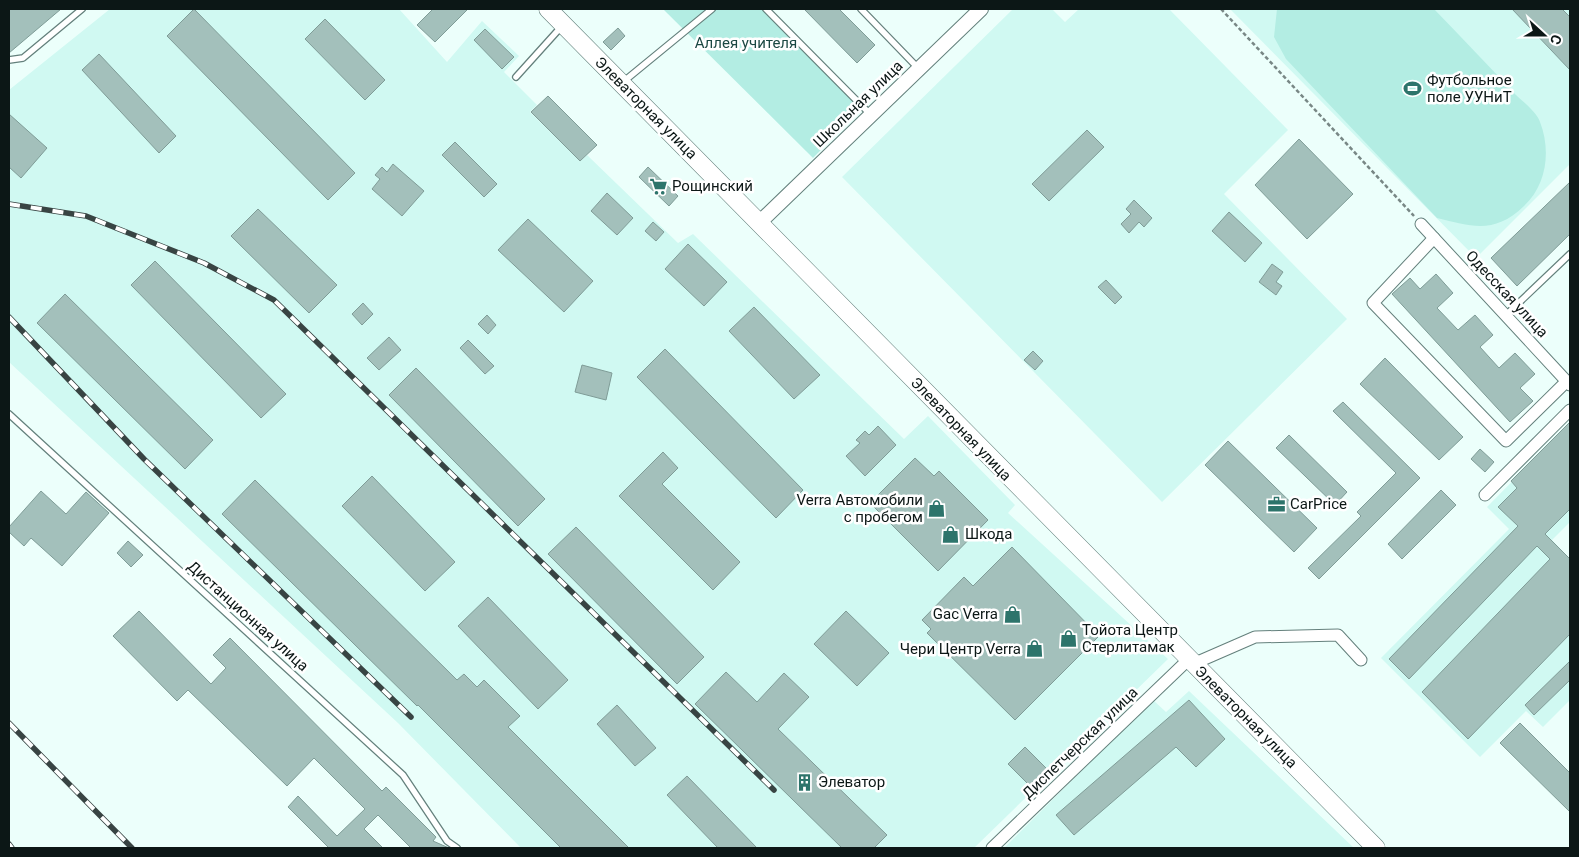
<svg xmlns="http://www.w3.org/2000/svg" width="1579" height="857" font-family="Roboto,sans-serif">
<rect width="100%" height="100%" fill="#ecfffb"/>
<g fill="#d0f9f2">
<path d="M110,9H399L447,62L482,21L519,56L504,72L537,105L530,112L580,161L587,155L678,243L693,234L904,439L928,416L1015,505L1008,513L1168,659L974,848H521L398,723L9,362V90Z"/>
<path d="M1013,9H1052L1065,22L1079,9H1169L1288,130L1224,194L1347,319L1162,502L842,177Z"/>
<path d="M1230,9H1570V164L1476,258Z"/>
<path d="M1570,423V522L1552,540L1570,559V700L1543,727L1526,711L1480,757L1381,658L1509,529L1487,507Z"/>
<path d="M1189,691L1354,848H1004L1153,700L1166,712Z"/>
</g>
<g fill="#b3ede3">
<path d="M663,9H761L861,109L813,158Z"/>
<path d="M1277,9H1434C1461,37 1488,65 1515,94C1522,101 1537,112 1540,122C1551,150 1547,185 1524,206C1495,234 1473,227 1437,218L1286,59L1274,37Z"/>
</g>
<g fill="#a3c0bb" stroke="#7f9c97">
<path d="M9,9H61L9,53Z"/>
<path d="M194,9L355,173L328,200L167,36Z"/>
<path d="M433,9H468L435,42L417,25Z"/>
<path d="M804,9H839L875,45L857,63Z"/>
<path d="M1512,9H1562L1570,17V70Z"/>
<path d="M325,19L385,80L365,100L305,39Z"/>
<path d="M618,28L625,36L611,50L603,42Z"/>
<path d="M485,29L514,57L502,69L474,40Z"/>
<path d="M99,54L176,136L159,153L82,70Z"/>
<path d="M548,96L597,145L580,161L531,112Z"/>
<path d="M9,114L47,148L21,178L9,167Z"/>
<path d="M1087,130L1104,147L1049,201L1032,184Z"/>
<path d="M1299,139L1353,194L1307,239L1255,185Z"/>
<path d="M455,142L497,184L484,197L442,155Z"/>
<path d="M393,164L424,191L402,216L372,189L380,179L375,175L382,167L387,172Z"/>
<path d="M648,167L678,196L669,206L639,177Z"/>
<path d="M1570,182V234L1517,286L1491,258Z"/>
<path d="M607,193L633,218L617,235L591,211Z"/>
<path d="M1134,200L1152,218L1144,227L1139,222L1129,233L1121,224L1131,214L1126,209Z"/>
<path d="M258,209L337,285L309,313L231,236Z"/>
<path d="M1229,212L1262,243L1245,262L1212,231Z"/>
<path d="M528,219L593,281L564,312L498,250Z"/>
<path d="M653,222L664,232L656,241L645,231Z"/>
<path d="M688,244L727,282L704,306L665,269Z"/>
<path d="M155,261L286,394L261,418L131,285Z"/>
<path d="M1272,264L1283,272L1276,282L1282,286L1276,295L1259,282Z"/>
<path d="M1436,274L1453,293L1437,308L1458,330L1475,315L1493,335L1480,347L1499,368L1515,353L1535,374L1520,388L1533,401L1510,422L1392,294L1410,278L1420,289Z"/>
<path d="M1106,280L1122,297L1115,304L1098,287Z"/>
<path d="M65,294L213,440L185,469L37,323Z"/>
<path d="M363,303L373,314L362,325L352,314Z"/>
<path d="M754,307L820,375L794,399L729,331Z"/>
<path d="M487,315L496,325L488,334L478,324Z"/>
<path d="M389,337L401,350L379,370L367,358Z"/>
<path d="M468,340L494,366L485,374L460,348Z"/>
<path d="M665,349L803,490L776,518L637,377Z"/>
<path d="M1033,351L1043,361L1035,370L1024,360Z"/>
<path d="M1385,358L1463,437L1439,460L1360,384Z"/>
<path d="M582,365L612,373L606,400L575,392Z"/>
<path d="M416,368L545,499L518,526L389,395Z"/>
<path d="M1343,402L1420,478L1319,579L1308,568L1361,516L1357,512L1396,473L1333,411Z"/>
<path d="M1570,422V509L1545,534L1570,559V634L1468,739L1422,692L1550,559L1537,546L1409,679L1389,659L1518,526L1498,507L1517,488L1511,481Z"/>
<path d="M878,426L896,445L865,476L846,456L860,443L856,440L865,431L869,435Z"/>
<path d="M1289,435L1347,492L1335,505L1276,448Z"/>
<path d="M1228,441L1317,528L1294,552L1205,465Z"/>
<path d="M1480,449L1494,462L1485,472L1471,459Z"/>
<path d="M663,452L678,468L662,484L740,562L713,590L619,496Z"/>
<path d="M915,458L934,476L939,471L988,520L938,571L870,503Z"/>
<path d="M372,476L455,562L425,591L342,506Z"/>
<path d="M255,480L457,680L464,674L477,687L484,680L520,716L508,727L629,848H561L418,705L417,706L222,514Z"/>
<path d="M1441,490L1456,505L1402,559L1388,544Z"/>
<path d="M41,491L66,514L86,492L109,513L62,566L31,538L24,546L9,532V527Z"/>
<path d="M576,527L704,657L677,684L548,554Z"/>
<path d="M128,541L143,555L131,567L117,553Z"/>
<path d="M1012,547L1099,636L1015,720L927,633L931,629L922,620L964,577L973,586Z"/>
<path d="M488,597L568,680L538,709L458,626Z"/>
<path d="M139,611L211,684L226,668L213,655L230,638L382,791L386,787L436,837L433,841L449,848H411L378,815L364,829L383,848H329L288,807L298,796L337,836L365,809L314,758L287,786L188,690L177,701L113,636Z"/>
<path d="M846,611L889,653L857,686L814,644Z"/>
<path d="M1570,661V680L1534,715L1525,705Z"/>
<path d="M726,672L757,702L784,673L809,697L778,729L887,835L874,848H842L695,704Z"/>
<path d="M1189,700L1225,739L1196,767L1176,747L1074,835L1056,815Z"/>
<path d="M617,705L656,748L635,766L597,724Z"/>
<path d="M1520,723L1570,773V812L1500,743Z"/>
<path d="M1025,747L1049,771L1032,788L1008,764Z"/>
<path d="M687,776L757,848H718L667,795Z"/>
</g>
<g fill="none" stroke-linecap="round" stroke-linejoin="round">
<defs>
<g id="service">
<path d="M766,9L870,114"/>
<path d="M861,9L918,68"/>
<path d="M9,60L23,58L82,9"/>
<path d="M516,77L562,26"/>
<path d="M623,82L712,9"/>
<path d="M1506,315L1570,254"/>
<path d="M9,414L403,775L447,841L457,848"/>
</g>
<g id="minor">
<path d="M1421,224L1570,385"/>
<path d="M1434,238L1373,303L1506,441L1567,381"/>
<path d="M1485,495L1570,410"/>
<path d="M1193,664L1255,637L1338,635L1361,660"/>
<path d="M992,848L1189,659"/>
</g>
<path id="tertiary" d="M759,223L981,9"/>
<path id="primary" d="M548,9L1376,848"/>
</defs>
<use href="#service" stroke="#64807c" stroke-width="8"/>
<use href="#minor" stroke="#64807c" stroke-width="13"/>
<use href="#tertiary" stroke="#64807c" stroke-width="16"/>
<use href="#primary" stroke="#64807c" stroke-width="19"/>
<path stroke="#788785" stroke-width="2.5" stroke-dasharray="4 2.5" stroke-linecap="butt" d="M1221,9L1414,216"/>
<use href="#service" stroke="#fff" stroke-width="5.5"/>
<use href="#minor" stroke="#fff" stroke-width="11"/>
<use href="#tertiary" stroke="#fff" stroke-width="14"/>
<use href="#primary" stroke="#fff" stroke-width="18"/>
<defs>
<g id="rail">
<path d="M9,204L86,216L204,263L274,300L774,790"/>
<path d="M9,317L144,459L411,717"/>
<path d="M9,723L132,848"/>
<path d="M9,844L12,848"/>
</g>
</defs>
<use href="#rail" stroke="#384443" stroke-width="5.5"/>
<use href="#rail" stroke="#fff" stroke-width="4" stroke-dasharray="11" stroke-linecap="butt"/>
</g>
<defs>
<symbol id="stadium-bare" viewBox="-9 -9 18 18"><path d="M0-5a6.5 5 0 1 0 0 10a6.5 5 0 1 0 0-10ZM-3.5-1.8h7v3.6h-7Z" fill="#2d746b" stroke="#fff" stroke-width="2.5" paint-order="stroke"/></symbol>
<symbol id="supermarket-bare" viewBox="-9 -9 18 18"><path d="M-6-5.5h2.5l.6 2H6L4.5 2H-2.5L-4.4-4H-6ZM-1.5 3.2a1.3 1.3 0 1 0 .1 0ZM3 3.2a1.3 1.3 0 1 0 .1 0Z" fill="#2d746b" stroke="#fff" stroke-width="2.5" paint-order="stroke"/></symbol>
<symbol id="office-bare" viewBox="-9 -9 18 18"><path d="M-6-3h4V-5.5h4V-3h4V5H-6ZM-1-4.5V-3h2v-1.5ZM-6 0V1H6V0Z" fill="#2d746b" stroke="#fff" stroke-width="2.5" paint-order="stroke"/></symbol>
<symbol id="shop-bare" viewBox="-9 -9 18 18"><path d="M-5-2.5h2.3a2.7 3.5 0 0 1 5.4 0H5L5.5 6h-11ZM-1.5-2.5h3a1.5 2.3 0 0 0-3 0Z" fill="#2d746b" stroke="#fff" stroke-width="2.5" paint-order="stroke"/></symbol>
<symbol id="building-bare" viewBox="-9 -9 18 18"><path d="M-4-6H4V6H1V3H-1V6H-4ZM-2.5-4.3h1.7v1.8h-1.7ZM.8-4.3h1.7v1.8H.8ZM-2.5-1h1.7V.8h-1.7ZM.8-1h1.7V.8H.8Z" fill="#2d746b" stroke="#fff" stroke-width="2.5" paint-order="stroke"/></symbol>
</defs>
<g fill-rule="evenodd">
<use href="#stadium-bare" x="1400" y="76" width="25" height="25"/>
<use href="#supermarket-bare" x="646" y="174" width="25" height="25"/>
<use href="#office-bare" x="1264" y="492" width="25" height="25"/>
<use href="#shop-bare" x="924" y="496" width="25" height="25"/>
<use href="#shop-bare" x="938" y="522" width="25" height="25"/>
<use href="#shop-bare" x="1000" y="602" width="25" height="25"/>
<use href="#shop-bare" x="1056" y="626" width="25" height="25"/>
<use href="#shop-bare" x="1022" y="636" width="25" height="25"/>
<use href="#building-bare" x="792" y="770" width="25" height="25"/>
</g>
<g text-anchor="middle" stroke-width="5" stroke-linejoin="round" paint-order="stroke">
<g font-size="15" fill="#1b4843" stroke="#fff">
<text x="746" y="48">Аллея учителя</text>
</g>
<g font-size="15" fill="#0c1716" stroke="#fff" text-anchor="start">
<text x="1427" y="85">Футбольное<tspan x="1427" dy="17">поле УУНиТ</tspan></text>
<text x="672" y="191">Рощинский</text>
<text x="923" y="505" text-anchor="end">Verra Автомобили<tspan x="923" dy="17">с пробегом</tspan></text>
<text x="1290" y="509">CarPrice</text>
<text x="965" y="539">Шкода</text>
<text x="998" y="619" text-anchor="end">Gac Verra</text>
<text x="1082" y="635">Тойота Центр<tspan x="1082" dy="17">Стерлитамак</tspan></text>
<text x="1021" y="654" text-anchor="end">Чери Центр Verra</text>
<text x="818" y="787">Элеватор</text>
</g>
<g font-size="15" fill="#0c1716" stroke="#fff">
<text transform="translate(858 104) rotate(-44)" y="5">Школьная улица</text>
<text transform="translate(646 108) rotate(45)" y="5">Элеваторная улица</text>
<text transform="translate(1507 294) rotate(47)" y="5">Одесская улица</text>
<text transform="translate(961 429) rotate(46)" y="5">Элеваторная улица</text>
<text transform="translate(248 616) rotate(42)" y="5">Дистанционная улица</text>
<text transform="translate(1246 717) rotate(45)" y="5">Элеваторная улица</text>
<text transform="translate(1080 743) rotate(-44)" y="5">Диспетчерская улица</text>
</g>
</g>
<rect width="1579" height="857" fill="none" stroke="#0c1716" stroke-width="20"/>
<g transform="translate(1544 35) rotate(111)" stroke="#ffffff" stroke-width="4" paint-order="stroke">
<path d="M0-4L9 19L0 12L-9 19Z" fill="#0c1716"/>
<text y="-8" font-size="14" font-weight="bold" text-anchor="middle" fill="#0c1716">С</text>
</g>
</svg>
